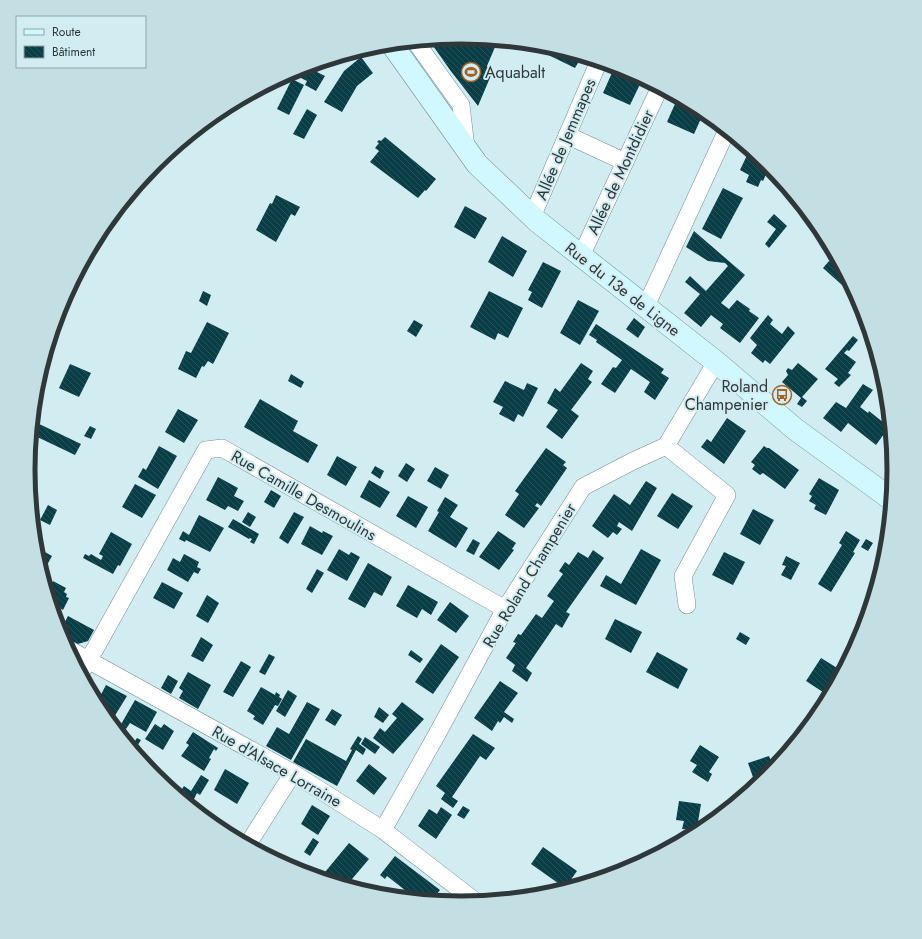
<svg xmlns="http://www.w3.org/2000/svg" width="922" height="939" font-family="Jost,sans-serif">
<defs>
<pattern id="building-back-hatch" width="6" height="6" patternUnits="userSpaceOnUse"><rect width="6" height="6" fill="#093e46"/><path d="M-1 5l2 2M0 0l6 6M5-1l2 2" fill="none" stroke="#245259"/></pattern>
</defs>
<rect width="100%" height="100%" fill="#d1edf2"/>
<g fill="url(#building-back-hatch)">
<path d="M461,37L498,40L487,66L492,73L478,106L450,70L429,40Z"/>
<path d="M536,44L546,45L582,56L575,68L534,48Z"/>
<path d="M350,53L333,65L329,59Z"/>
<path d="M361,57L373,73L357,86L342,112L324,102L344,71Z"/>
<path d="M316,63L314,67L318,69L317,72L325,76L316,91L305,85L307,81L297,76L300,68Z"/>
<path d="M615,66L627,70L643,78L630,105L603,93Z"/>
<path d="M292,79L304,85L289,115L277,109Z"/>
<path d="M678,97L704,112L694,134L667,122Z"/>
<path d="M307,109L317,115L304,139L293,134Z"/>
<path d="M385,137L436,179L426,191L425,190L418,198L370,162L379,151L375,148L379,143L377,142L379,140L381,141Z"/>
<path d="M750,149L770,166L763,181L761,180L758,187L746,182L749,175L740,170Z"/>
<path d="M723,188L743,198L721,239L702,229Z"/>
<path d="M276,195L300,207L295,216L291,214L276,242L256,230L270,203L272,204Z"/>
<path d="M465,206L487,218L475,239L454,227Z"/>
<path d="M774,214L787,226L769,248L765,244L776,229L767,222Z"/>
<path d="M694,231L745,275L721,303L729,309L737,300L750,309L749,311L759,318L740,343L720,328L723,324L711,315L701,327L684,313L700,294L685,282L690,276L706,291L728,266L725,263L708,261L686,247Z"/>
<path d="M502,236L527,251L513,277L488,262Z"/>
<path d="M829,261L846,276L847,278L842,285L823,268Z"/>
<path d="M543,262L561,271L542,308L528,300L532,292L528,290Z"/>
<path d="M203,291L211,295L207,306L199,301Z"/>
<path d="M489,291L523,308L508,338L498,333L495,340L470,327Z"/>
<path d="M578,300L599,311L580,345L560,333Z"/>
<path d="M768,315L773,320L770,324L782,334L788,326L795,333L770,364L765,360L763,363L751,353L757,345L750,338Z"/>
<path d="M634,318L645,327L638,338L626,329Z"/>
<path d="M414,320L423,325L416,337L407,331Z"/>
<path d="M207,322L229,333L213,364L208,361L204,367L202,366L196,378L178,369L186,351L191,353Z"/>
<path d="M596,324L664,369L661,373L669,378L655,400L644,392L650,382L631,369L615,393L601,384L613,367L616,368L622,360L596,342L597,340L589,335Z"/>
<path d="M853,336L858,340L849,351L847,350L844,353L856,362L848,373L851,375L839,387L834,383L838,379L825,369Z"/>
<path d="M581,363L593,371L588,379L592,382L571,410L579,416L562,439L546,427L558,410L547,403L555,388L560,392Z"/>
<path d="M798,363L818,379L802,397L807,401L802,407L797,404L801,398L782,382L788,375L786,371L788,368L792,370Z"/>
<path d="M70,364L91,373L79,397L59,388Z"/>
<path d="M291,374L304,382L301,388L288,381Z"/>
<path d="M505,381L524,390L527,383L538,388L523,417L518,414L514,422L499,414L503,407L493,402Z"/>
<path d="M863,384L873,390L860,407L868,413L869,411L889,427L876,445L848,423L841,432L823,418L836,402L846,408Z"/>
<path d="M260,399L298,421L293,431L318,445L308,463L244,427Z"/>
<path d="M178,409L198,420L184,443L165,432Z"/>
<path d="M727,418L746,431L724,464L701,447L707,439L711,442Z"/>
<path d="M33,421L81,444L75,455L31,434Z"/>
<path d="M90,426L96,429L91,439L84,436Z"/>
<path d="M891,442L892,452L893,457L885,451Z"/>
<path d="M159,446L177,456L158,489L138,477L143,468L146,470Z"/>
<path d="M764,446L767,448H769L799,470L785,489L763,473L760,475L752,469L755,465L751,462Z"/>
<path d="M546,448L566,462L563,465L567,468L541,506L537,503L535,506L539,508L524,528L505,515L519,494L515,491Z"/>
<path d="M337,456L357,467L346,486L327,475Z"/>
<path d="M406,463L415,469L407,482L398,476Z"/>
<path d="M375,466L384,471L380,479L371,473Z"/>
<path d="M435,467L449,475L441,489L427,481Z"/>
<path d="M218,477L238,488L234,496L244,501L238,511L228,506L225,510L206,500Z"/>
<path d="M819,478L839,490L826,515L814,509L816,505L809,501L812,496L809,494Z"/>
<path d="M369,480L390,492L380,508L360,497Z"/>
<path d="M646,481L657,488L632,531L619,522L617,526L622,529L617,535L613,532L608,538L592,526L614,494L630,505Z"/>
<path d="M135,484L156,495L142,518L122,507Z"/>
<path d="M271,490L281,496L274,508L264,502Z"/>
<path d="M672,493L693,506L678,529L657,516Z"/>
<path d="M408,496L428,507L416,528L396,516Z"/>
<path d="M445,497L458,505L450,517L468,528L456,548L428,531L439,512L437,511Z"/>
<path d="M48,505L57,510L50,525L40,520Z"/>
<path d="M753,509L774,520L760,545L740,534Z"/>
<path d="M248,512L256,517L250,527L242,522Z"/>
<path d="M294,512L304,517L288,544L279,538Z"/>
<path d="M199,515L224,528L210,552L186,540L185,542L179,539L183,531L189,535Z"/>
<path d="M233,519L259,534L254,544L250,542L252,539L250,538L249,539L228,527Z"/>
<path d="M310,526L322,533L323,531L333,536L322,555L301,544Z"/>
<path d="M498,531L516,543L512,549L514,550L499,570L479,557Z"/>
<path d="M846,531L860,540L853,552L855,553L831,592L818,584L842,545L839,543Z"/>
<path d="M111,532L132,544L120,566L118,565L113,574L83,558L85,554L89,556L91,554L101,560L103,556L99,554Z"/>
<path d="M473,539L480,543L474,555L466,551Z"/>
<path d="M866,539L873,543L868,551L861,547Z"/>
<path d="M36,547L52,556L42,574L36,554Z"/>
<path d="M339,549L349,555L351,552L360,557L347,581L327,570Z"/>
<path d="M641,549L661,560L636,605L600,586L606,575L621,584Z"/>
<path d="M593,550L604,558L566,612L570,614L562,628L556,624L526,668L532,673L527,682L512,671L515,665L506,658L516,643L513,642L518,634L521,635L536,614L542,618L554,601L547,596L563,574L559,571L565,562L569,565L578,552L588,558Z"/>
<path d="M724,552L745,562L733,585L712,575Z"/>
<path d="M184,554L199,562L197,567L201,569L198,574L194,572L188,582L167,570L173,558L180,562Z"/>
<path d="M786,556L800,563L791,580L781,575L786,566L782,565Z"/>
<path d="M368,563L392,577L382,596L374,592L365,608L348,599Z"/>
<path d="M317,569L324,573L312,593L306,589Z"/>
<path d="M53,581L66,588L64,592L67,594L66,597L69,598L63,610L56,606L54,611L47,589L48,590Z"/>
<path d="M162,582L183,593L174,609L153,598Z"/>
<path d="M408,585L438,602L431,615L422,609L417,618L396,606Z"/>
<path d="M875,586H876L867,615L861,610Z"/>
<path d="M207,595L219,603L208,623L196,616Z"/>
<path d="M450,602L469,616L456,633L437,620Z"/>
<path d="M68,616L94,630L88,641L78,644L61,635L60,631Z"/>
<path d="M615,619L642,632L631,653L605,639Z"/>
<path d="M740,632L750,638L746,645L736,639Z"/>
<path d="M201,637L213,645L203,662L191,656Z"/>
<path d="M441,644L459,657L433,694L415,682Z"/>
<path d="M411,650L423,659L420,663L408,655Z"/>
<path d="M657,652L688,669L678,689L646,672Z"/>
<path d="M269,654L275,657L265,675L259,672Z"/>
<path d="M821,658L842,671L829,696L806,681Z"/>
<path d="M241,661L251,667L233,697L223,692Z"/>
<path d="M188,672L211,685L198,709L179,698L183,691L179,688Z"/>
<path d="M168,675L178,681L171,694L161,688Z"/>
<path d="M500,681L518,693L504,712L514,719L512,723L504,717L500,723L498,721L492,731L474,718Z"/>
<path d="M106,685L127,696L111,722L107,717L110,712L99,706L97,702Z"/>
<path d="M261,687L275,695L276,692L280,695L279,697L282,699L278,706L275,705L263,725L253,719L255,716L247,711Z"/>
<path d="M288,690L297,696L285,717L276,711Z"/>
<path d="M135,700L157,712L146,732L130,723L126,729L120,726Z"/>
<path d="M307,702L320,709L291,760L266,746L277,727L289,734Z"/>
<path d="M402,702L424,719L393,754L373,738L380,728L385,732L397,718L392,714Z"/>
<path d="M379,707L389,715L383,723L374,717Z"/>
<path d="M332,709L342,715L335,726L325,720Z"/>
<path d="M155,724L161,728L164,724L174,731L163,750L145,739Z"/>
<path d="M193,732L218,748L216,751L214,749L209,758L211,759L204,771L181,756L189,745L186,743Z"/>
<path d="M473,734L495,748L486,760L480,756L452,797L458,801L453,808L441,799L445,793L436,786Z"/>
<path d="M358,736L362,739L359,744L366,749L363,755L356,750L337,786L293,762L306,739L346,761L352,750L350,749Z"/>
<path d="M365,737L380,747L375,754L361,744Z"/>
<path d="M137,738L141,740L134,751L131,747Z"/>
<path d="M700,745L719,757L709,772L712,774L708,782L692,772L697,765L690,761Z"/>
<path d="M769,756L774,768L767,776L753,787L751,781L754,780L748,763Z"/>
<path d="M369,764L387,778L374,795L356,781Z"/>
<path d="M225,769L249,783L237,804L214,790Z"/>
<path d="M201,775L209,780L200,795L197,793L191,805L178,795L184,786L191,791Z"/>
<path d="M679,801L701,804L698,822L701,823L700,830L682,829L684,821L676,820Z"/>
<path d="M312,805L330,816L318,835L301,824Z"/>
<path d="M463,806L470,810L464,819L457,815Z"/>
<path d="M441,807L452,815L436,839L418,826L429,809L437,814Z"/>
<path d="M313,838L319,842L310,856L304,852Z"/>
<path d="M349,843L369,859L347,885L321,877Z"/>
<path d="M543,847L577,871L565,888L531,864Z"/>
<path d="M395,856L440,890L432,900L415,898L387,876L385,879L380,875Z"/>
</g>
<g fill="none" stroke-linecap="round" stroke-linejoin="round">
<defs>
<g id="street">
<path d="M415,41L461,105L466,148"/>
<path d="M567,135L625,162"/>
<path d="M532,217L599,61"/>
<path d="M581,256L660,87"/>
<path d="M646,306L727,130"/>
<path d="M666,446L727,495L683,576L687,605"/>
<path d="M68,649L293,773L383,830L475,901"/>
<path d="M81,672L95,649L206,450L222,448L505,609"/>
<path d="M383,830L436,736L505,609L583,487L633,461L666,446L716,362"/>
<path d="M248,844L293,773"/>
</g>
<path id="secondary" d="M391,43L477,164L537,221L716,362L795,429L891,499"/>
</defs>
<use href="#street" stroke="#748d92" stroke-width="18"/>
<use href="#secondary" stroke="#748d92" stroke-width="23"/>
<use href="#street" stroke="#fff" stroke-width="17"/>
<use href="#secondary" stroke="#d1f8fe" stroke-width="22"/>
</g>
<defs>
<symbol id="stadium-ring" viewBox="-11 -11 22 22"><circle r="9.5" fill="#d1edf2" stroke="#a16329" stroke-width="1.5"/><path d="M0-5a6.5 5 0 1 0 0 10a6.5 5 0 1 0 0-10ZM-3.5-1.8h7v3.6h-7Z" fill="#a16329"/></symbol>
<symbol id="bus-ring" viewBox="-11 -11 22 22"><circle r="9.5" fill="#d1edf2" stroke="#a16329" stroke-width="1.5"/><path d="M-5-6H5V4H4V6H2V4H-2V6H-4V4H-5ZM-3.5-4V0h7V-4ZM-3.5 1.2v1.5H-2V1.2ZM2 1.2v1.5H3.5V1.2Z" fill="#a16329"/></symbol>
</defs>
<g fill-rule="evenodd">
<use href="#stadium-ring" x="460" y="61" width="22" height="22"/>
<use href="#bus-ring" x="771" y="384" width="22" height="22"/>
</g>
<g text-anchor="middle" stroke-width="4" stroke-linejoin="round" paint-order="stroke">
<g font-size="16" fill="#2e383a" stroke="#d1edf2" text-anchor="start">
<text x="485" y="78">Aquabalt</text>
<text x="768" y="392" text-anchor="end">Roland<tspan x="768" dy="18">Champenier</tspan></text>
</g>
<g font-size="16" fill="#2e383a" stroke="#d1edf2">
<text transform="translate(565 139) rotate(-67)" y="6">Allée de Jemmapes</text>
<text transform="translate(620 172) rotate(-65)" y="6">Allée de Montdidier</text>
<text transform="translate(623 289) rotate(38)" y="6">Rue du 13e de Ligne</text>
<text transform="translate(304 495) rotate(30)" y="6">Rue Camille Desmoulins</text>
<text transform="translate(529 575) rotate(-59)" y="6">Rue Roland Champenier</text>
<text transform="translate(277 766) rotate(30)" y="6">Rue d'Alsace Lorraine</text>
</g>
</g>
<path d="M0 0H922V939H0ZM35 470a426 426 0 1 1 852 0a426 426 0 1 1-852 0Z" fill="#c4dfe3" fill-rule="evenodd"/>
<path fill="none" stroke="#2e383a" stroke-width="5" d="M35 470a426 426 0 1 1 852 0a426 426 0 1 1-852 0Z"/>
<rect x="16" y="16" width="130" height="52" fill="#d1edf2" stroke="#90a5a8"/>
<rect x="24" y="29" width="20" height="6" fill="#d1f8fe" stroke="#90a5a8"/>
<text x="52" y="36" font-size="12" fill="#2e383a">Route</text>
<rect x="24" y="46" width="20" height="12" fill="url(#building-back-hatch)" stroke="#90a5a8"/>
<text x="52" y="56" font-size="12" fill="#2e383a">Bâtiment</text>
</svg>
